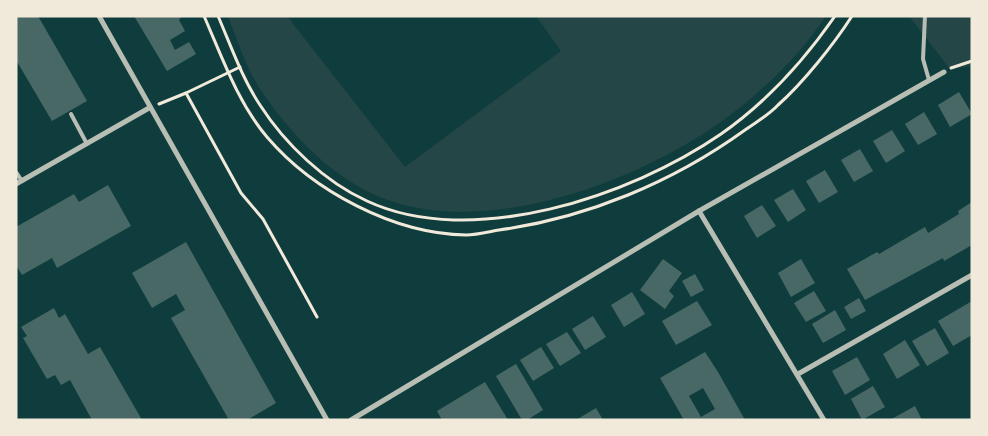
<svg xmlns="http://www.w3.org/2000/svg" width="988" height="436" font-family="Rubik,sans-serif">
<rect width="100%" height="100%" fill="#0f3d3e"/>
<g fill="#244646">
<path d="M228,16H287L405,167L561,51L536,16H826C789,71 733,119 674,151C586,199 449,241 356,185C317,162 285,126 260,89C246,67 237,40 228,16Z"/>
<path d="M909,16H972V66L950,69Z"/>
</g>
<g fill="#486865" fill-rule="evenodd">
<path d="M16,16H38L87,101L52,121L16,60Z"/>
<path d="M134,16H182L179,20L185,31L170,40L175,50L189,42L196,54L167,71Z"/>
<path d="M959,92L972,114L950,127L938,105Z"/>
<path d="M924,112L937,134L918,145L905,124Z"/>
<path d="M892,130L905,151L886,163L873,141Z"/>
<path d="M860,149L873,171L854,182L841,160Z"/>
<path d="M825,170L838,192L819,203L806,181Z"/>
<path d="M108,185L131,226L57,268L52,258L22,275L16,265V227L74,194L79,202Z"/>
<path d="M793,189L806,210L788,222L774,200Z"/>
<path d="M972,202V245L944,261L943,258L865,300L847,269L877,252L879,254L925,227L928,233L959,214L958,211Z"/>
<path d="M762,205L776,226L757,238L744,216Z"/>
<path d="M186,242L276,403L247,420H229L171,318L185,310L176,294L152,308L132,273Z"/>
<path d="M663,259L682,273L669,291L674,296L665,309L640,290Z"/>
<path d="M801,259L815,283L791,297L778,273Z"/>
<path d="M695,274L704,290L691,297L682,281Z"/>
<path d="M814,291L826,311L806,322L794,303Z"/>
<path d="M632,292L645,314L624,327L611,305Z"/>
<path d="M859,298L866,311L851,319L844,307Z"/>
<path d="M697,301L712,325L676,345L662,321Z"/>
<path d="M972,301V335L953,346L938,321Z"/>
<path d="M54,308L59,318L65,314L88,354L100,347L142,420H92L70,380L61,385L55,375L47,379L23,338L27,336L21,327Z"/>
<path d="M835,310L846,330L823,343L812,324Z"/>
<path d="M593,316L606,337L585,350L572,329Z"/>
<path d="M935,328L949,353L927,366L912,341Z"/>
<path d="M567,332L581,353L560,366L546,344Z"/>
<path d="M905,340L920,365L897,379L883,354Z"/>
<path d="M541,347L554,368L533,381L520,360Z"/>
<path d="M705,352L718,372L745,420H684L660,378ZM703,388L715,409L701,417L689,396Z"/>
<path d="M857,357L870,380L845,395L832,371Z"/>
<path d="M516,364L543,410L527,420H522L496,376Z"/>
<path d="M485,382L508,420H442L437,411Z"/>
<path d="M873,386L885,407L862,420L851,399Z"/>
<path d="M915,406L922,420H890Z"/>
<path d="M596,408L603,420H576Z"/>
</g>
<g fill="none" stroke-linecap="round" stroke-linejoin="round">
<g stroke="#f1e9da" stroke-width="3">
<path d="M204,16C222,57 238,103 267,137C313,191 394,234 466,235C476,235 488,232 499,230C587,218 673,182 745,130C756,122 769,115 778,105C803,83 834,44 852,16"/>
<path d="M218,16C231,46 242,78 260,105C285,144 325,182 367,201C472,250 631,196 721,134C767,102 803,62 835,16"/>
<path d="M951,68L972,61"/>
<path d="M186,93L240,67"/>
<path d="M159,104L186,93L241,193L263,219L317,317"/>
</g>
<g stroke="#b8beb3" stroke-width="4">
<path d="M925,16L923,59L929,80"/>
<path d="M71,114L87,144"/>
<path d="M16,172L22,181"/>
</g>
<g stroke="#b8beb3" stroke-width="5">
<path d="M99,16L327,420"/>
<path d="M16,184L149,108"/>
<path d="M699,211L824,420"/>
<path d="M798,374L972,275"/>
<path d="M351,420L699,211L944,72"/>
</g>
</g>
<rect width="988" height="436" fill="none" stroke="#f1e9da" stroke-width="35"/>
</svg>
